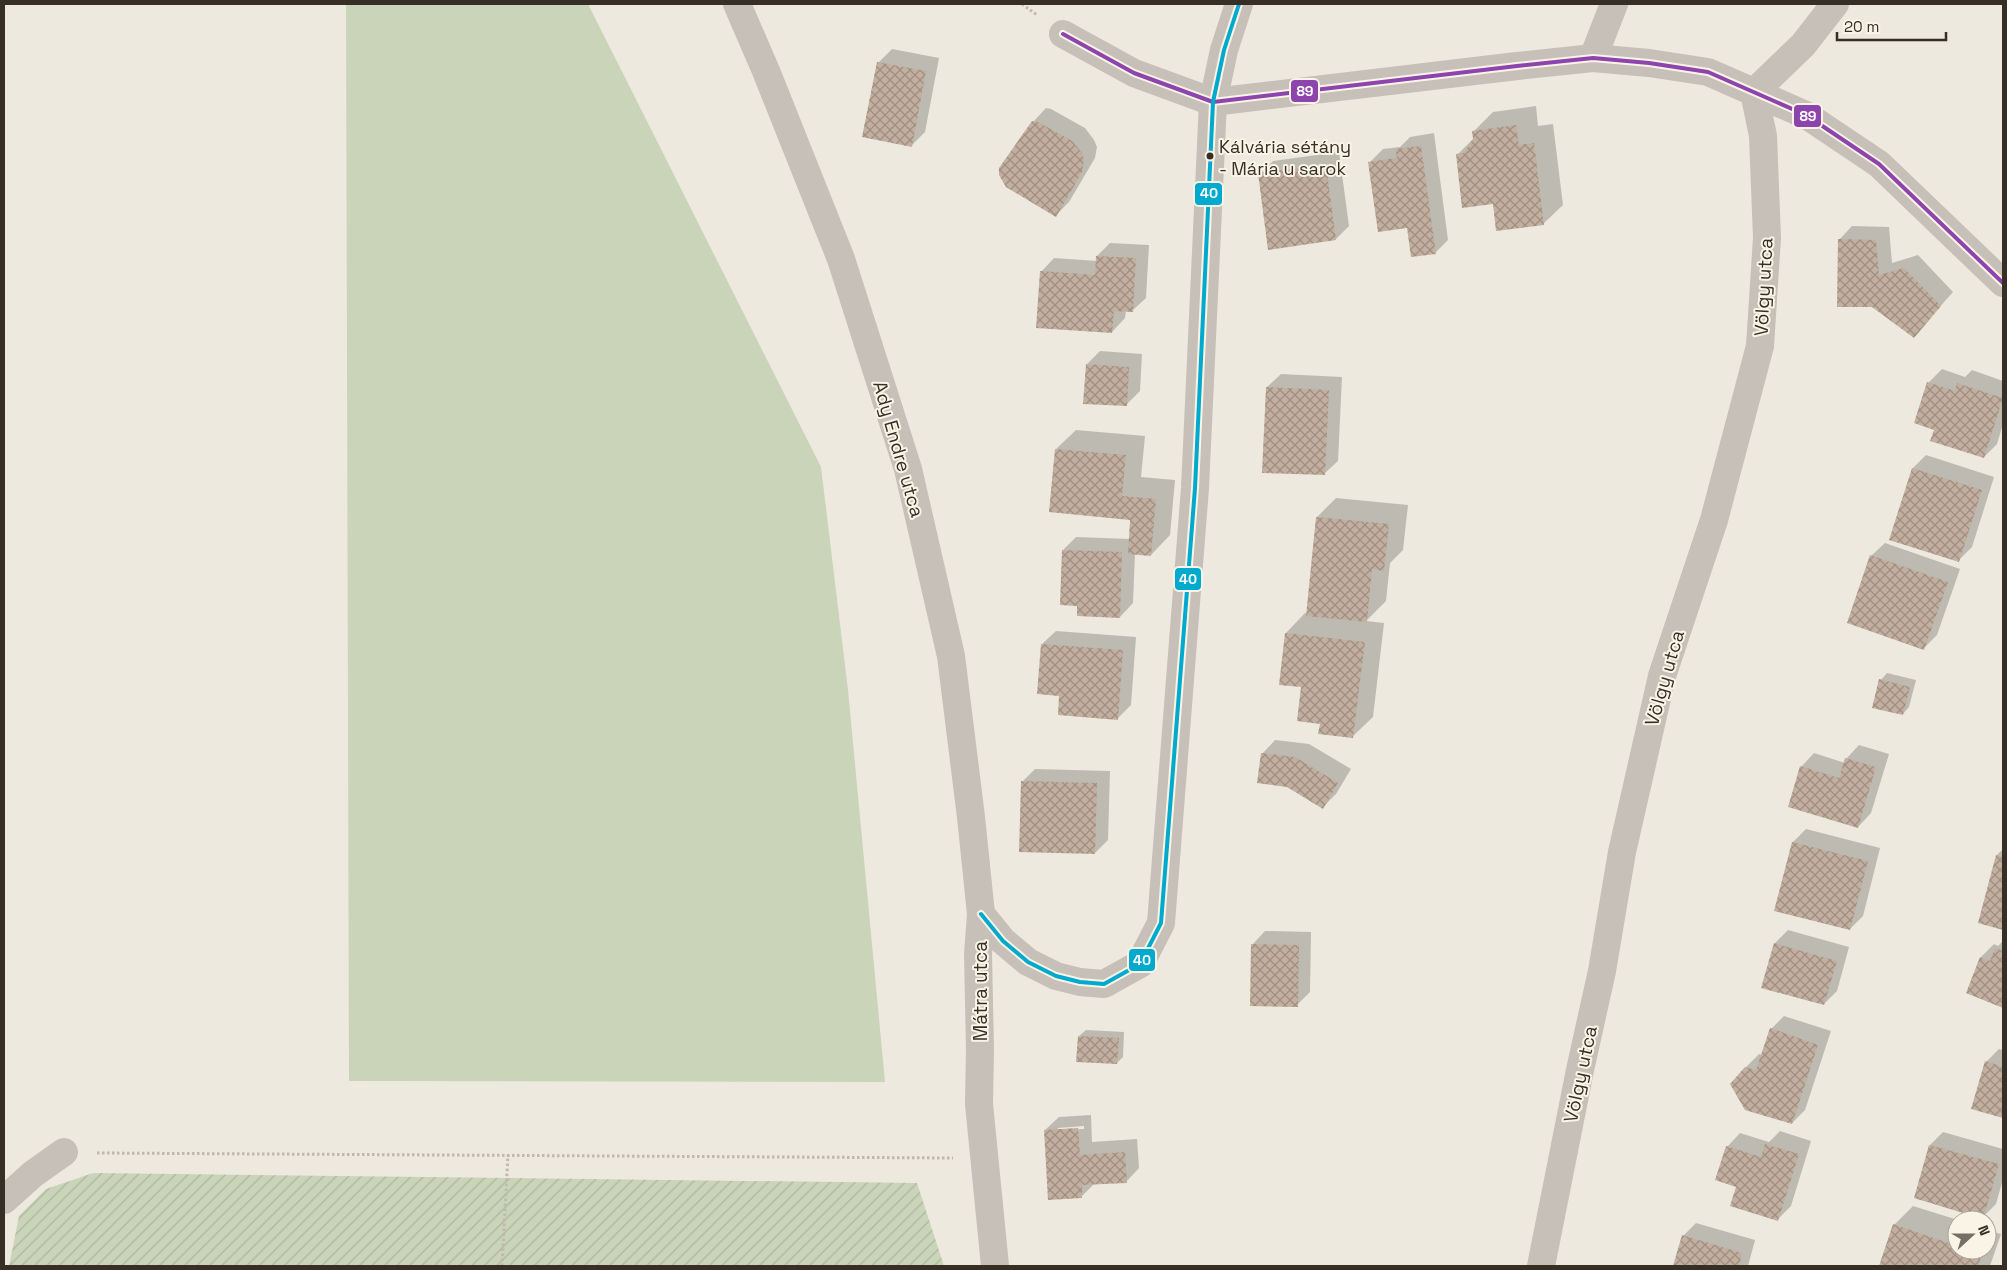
<svg xmlns="http://www.w3.org/2000/svg" width="2007" height="1270" font-family="'Space Grotesk',sans-serif">
<defs>
<pattern id="garden-furrows" width="10" height="10" patternUnits="userSpaceOnUse" patternTransform="scale(1.25)"><rect width="10" height="10" fill="#cad4b8"/><path d="M-1 1l2-2M0 10L10 0M9 11l2-2" fill="none" stroke="#aeb69e"/></pattern>
<pattern id="building-cross-hatch" width="8" height="8" patternUnits="userSpaceOnUse" patternTransform="scale(1.25)"><rect width="8" height="8" fill="#c2af9f"/><path d="M0 0l8 8M0 8l8-8" fill="none" stroke="#9e8f81"/></pattern>
</defs>
<rect width="100%" height="100%" fill="#ede9df"/>
<path fill="#cad4b8" d="M346,4H588L821,467L848,690L885,1082L349,1081Z"/>
<path fill="url(#garden-furrows)" d="M93,1173L917,1183L944,1266H9L19,1216L46,1189Z"/>
<g fill="#0003" fill-rule="evenodd">
<path d="M892,49L939,58L925,132L911,146L878,63Z"/>
<path d="M1536,106L1538,126L1553,124L1563,205L1543,224L1494,203L1457,155L1474,138V131L1493,112Z"/>
<path d="M1046,108L1051,109L1085,128L1094,140L1097,147L1095,158L1069,202L1056,215L1033,122Z"/>
<path d="M1434,133L1448,240L1435,253L1408,226L1370,162L1383,149L1400,147L1410,137Z"/>
<path d="M1339,152L1349,226L1336,239L1260,174L1273,161Z"/>
<path d="M1852,226L1889,227L1892,263L1918,255L1953,292L1914,336L1839,240Z"/>
<path d="M1110,243L1149,245L1146,298L1132,311H1126L1125,318L1112,332L1041,272L1054,258L1097,261V256Z"/>
<path d="M1100,351L1142,354L1140,391L1126,405L1087,364Z"/>
<path d="M1942,369L1965,377L1972,370L2003,381V424L1997,444L1984,457L1935,429L1928,383Z"/>
<path d="M1281,374L1342,377L1338,461L1324,474L1267,387Z"/>
<path d="M1076,430L1145,436L1141,477L1175,480L1170,535L1151,555L1135,553L1133,603L1120,617L1078,605L1063,550L1076,537L1130,539L1132,519L1056,449Z"/>
<path d="M1926,455L1994,477L1972,547L1958,561L1913,468Z"/>
<path d="M1336,498L1408,505L1403,550L1390,563L1386,601L1366,621L1384,623L1373,717L1353,736L1321,723L1302,686L1286,633L1305,613L1307,614L1317,517Z"/>
<path d="M1885,543L1960,569L1937,635L1923,649L1871,556Z"/>
<path d="M1056,631L1136,637L1131,705L1117,719L1060,695L1042,644Z"/>
<path d="M1887,673L1916,680L1909,707L1903,714L1881,680Z"/>
<path d="M1275,740L1309,744L1351,769L1336,794L1323,807L1262,754Z"/>
<path d="M1859,745L1889,754L1871,813L1858,827L1801,767L1814,753L1845,763L1846,759Z"/>
<path d="M1035,769L1110,771L1108,840L1095,853L1022,782Z"/>
<path d="M1806,829L1880,848L1863,916L1850,929L1776,910L1793,842Z"/>
<path d="M2003,849V928L1980,922L1997,855Z"/>
<path d="M1788,930L1849,947L1837,991L1824,1004L1775,943Z"/>
<path d="M1265,931L1311,932L1310,992L1297,1005L1252,945Z"/>
<path d="M2003,941V1006L1967,993L1981,957L1994,944L1998,946Z"/>
<path d="M1784,1016L1831,1031L1805,1110L1792,1123L1746,1067L1759,1054L1762,1055L1771,1029Z"/>
<path d="M1086,1030L1124,1032L1123,1057L1117,1063L1079,1036Z"/>
<path d="M1999,1049L2003,1050V1117L1973,1108L1986,1062Z"/>
<path d="M1091,1115L1092,1142L1137,1139L1139,1168L1126,1182L1095,1183L1081,1197L1045,1130L1059,1117ZM1084,1126V1129L1058,1130V1128Z"/>
<path d="M1780,1131L1811,1141L1791,1206L1778,1219L1737,1186L1727,1147L1740,1133L1769,1142Z"/>
<path d="M1943,1132L2003,1149V1179L1996,1204L1983,1217L1915,1198L1930,1145Z"/>
<path d="M1913,1206L1958,1220L1957,1250H1987V1230L2001,1234L1990,1266H1880L1894,1225Z"/>
<path d="M1696,1223L1755,1240L1748,1266H1674L1683,1236Z"/>
</g>
<g fill="url(#building-cross-hatch)">
<path d="M877,62L926,71L912,147L862,137Z"/>
<path d="M1032,121L1038,122L1072,141L1082,153L1084,160L1082,172L1056,217L1006,187L999,175V168Z"/>
<path d="M1516,125L1519,145L1534,143L1544,225L1496,231L1493,204L1462,208L1456,154L1464,153L1473,139L1472,131Z"/>
<path d="M1421,146L1436,254L1411,257L1407,228L1378,232L1368,162L1397,158L1395,149Z"/>
<path d="M1326,165L1336,240L1268,250L1258,173Z"/>
<path d="M1838,239L1876,240L1879,275L1904,268L1941,306L1914,338L1872,307H1837Z"/>
<path d="M1096,256L1136,258L1133,312L1114,311L1112,333L1036,328L1040,271L1095,275Z"/>
<path d="M1086,364L1129,367L1127,406L1083,404Z"/>
<path d="M1927,382L1955,391L1957,383L2003,398L1984,458L1930,441L1934,430L1914,423Z"/>
<path d="M1266,387L1329,390L1325,475L1262,473Z"/>
<path d="M1055,449L1126,455L1122,496L1156,499L1151,556L1128,554L1130,520L1049,512Z"/>
<path d="M1912,468L1982,490L1959,562L1889,540Z"/>
<path d="M1316,517L1389,524L1384,571L1372,569L1367,622L1306,616Z"/>
<path d="M1062,550L1122,552L1120,618L1077,616V606L1060,605Z"/>
<path d="M1870,555L1948,582L1924,650L1847,623Z"/>
<path d="M1285,633L1365,642L1353,738L1318,734L1320,724L1297,721L1301,687L1279,685Z"/>
<path d="M1041,644L1123,650L1118,720L1058,715L1059,696L1037,694Z"/>
<path d="M1879,679L1910,687L1903,715L1872,708Z"/>
<path d="M1261,753L1295,757L1338,783L1323,809L1287,787L1257,783Z"/>
<path d="M1845,758L1876,767L1858,828L1788,807L1800,766L1839,778Z"/>
<path d="M1021,781L1097,783L1095,854L1019,852Z"/>
<path d="M1792,842L1868,861L1850,930L1774,911Z"/>
<path d="M1996,855L2003,857V930L1978,923Z"/>
<path d="M1774,943L1837,961L1824,1005L1761,988Z"/>
<path d="M1251,944L1299,945L1298,1007L1250,1006Z"/>
<path d="M1995,948L2003,951V1008L1966,993L1980,957L1990,961Z"/>
<path d="M1770,1028L1818,1045L1792,1124L1745,1110L1730,1084L1745,1067L1756,1070Z"/>
<path d="M1078,1036L1119,1038L1117,1064L1076,1062Z"/>
<path d="M1985,1061L2003,1067V1118L1971,1109Z"/>
<path d="M1078,1128L1080,1155L1125,1152L1127,1183L1082,1185V1198L1048,1200L1044,1130Z"/>
<path d="M1765,1144L1799,1154L1778,1221L1730,1206L1736,1187L1715,1180L1726,1146L1761,1157Z"/>
<path d="M1929,1145L1999,1164L1983,1219L1914,1198Z"/>
<path d="M1893,1224L1957,1246V1250H1971L1982,1254L1978,1266H1879Z"/>
<path d="M1682,1235L1742,1253L1739,1266H1673Z"/>
</g>
<g fill="none" stroke-linecap="round" stroke-linejoin="round">
<g stroke="#bfb9b0" stroke-width="3" stroke-dasharray="2.5 2.5" stroke-linecap="butt">
<path d="M1022,4L1037,15"/>
<path d="M97,1153L953,1158"/>
<path d="M502,1266L508,1155"/>
</g>
<g stroke="#c6c0b8" stroke-width="28">
<path d="M737,4L766,71L841,259L908,469L951,656L971,817L981,914L978,954L980,1049L979,1104L995,1266"/>
<path d="M1063,34L1134,73L1213,102L1517,66L1593,58L1649,63L1708,72L1806,115L1879,164L2003,283"/>
<path d="M1593,58L1614,4"/>
<path d="M1754,92L1803,45L1835,4"/>
<path d="M981,914L1003,941L1028,962L1056,976L1080,982L1104,984L1140,964L1161,923L1195,488L1213,102L1224,50L1239,4"/>
<path d="M4,1200L33,1174L64,1152"/>
<path d="M1541,1266L1580,1070L1602,971L1622,852L1662,676L1714,520L1760,346L1767,238L1763,136L1754,92"/>
</g>
<defs>
<path id="bus-1" d="M1063,34L1134,73L1213,102L1517,66L1593,58L1649,63L1708,72L1806,115L1879,164L2003,283"/>
<path id="bus-2" d="M981,914L1003,941L1028,962L1056,976L1080,982L1104,984L1140,964L1161,923L1195,488L1213,102L1224,50L1239,4"/>
</defs>
<use href="#bus-1" stroke="#faf4e6" stroke-width="8"/>
<use href="#bus-2" stroke="#faf4e6" stroke-width="8"/>
<use href="#bus-1" stroke="#8e44ad" stroke-width="4"/>
<use href="#bus-2" stroke="#00a9ce" stroke-width="4"/>
</g>
<circle fill="#372e26" stroke="#faf4e6" stroke-width="2" cx="1210" cy="156" r="4.5"/>
<g text-anchor="middle" stroke-width="4" stroke-linejoin="round" paint-order="stroke">
<g font-size="18" fill="#372e26" stroke="#faf4e6" text-anchor="start">
<text x="1219" y="153">Kálvária sétány<tspan x="1219" dy="22">- Mária u sarok</tspan></text>
</g>
<g font-size="19" fill="#372e26" stroke="#faf4e6">
<text transform="translate(1763 287) rotate(-87)" y="7">Völgy utca</text>
<text transform="translate(899 449) rotate(74)" y="7">Ady Endre utca</text>
<text transform="translate(1664 678) rotate(-74)" y="7">Völgy utca</text>
<text transform="translate(980 991) rotate(-90)" y="7">Mátra utca</text>
<text transform="translate(1580 1074) rotate(-78)" y="7">Völgy utca</text>
</g>
</g>
<g stroke="#faf4e6" stroke-width="2">
<rect x="1290" y="79" width="29" height="24" rx="5" fill="#8e44ad"/>
<rect x="1793" y="104" width="29" height="24" rx="5" fill="#8e44ad"/>
<rect x="1194" y="182" width="29" height="24" rx="5" fill="#00a9ce"/>
<rect x="1174" y="567" width="28" height="24" rx="5" fill="#00a9ce"/>
<rect x="1128" y="948" width="28" height="24" rx="5" fill="#00a9ce"/>
</g>
<g font-size="14" text-anchor="middle" font-weight="bold" fill="#fff">
<text x="1305" y="96">89</text>
<text x="1808" y="121">89</text>
<text x="1209" y="198">40</text>
<text x="1188" y="584">40</text>
<text x="1142" y="965">40</text>
</g>
<rect width="2007" height="1270" fill="none" stroke="#372e26" stroke-width="10"/>
<g transform="translate(1972 1235) rotate(69)"><circle r="24" fill="#faf4e6" stroke="#aca599"/>
<path d="M0-4L9 19L0 12L-9 19Z" fill="#776f67"/>
<text y="-8" font-size="14" font-weight="bold" text-anchor="middle" fill="#372e26">N</text>
</g>
<path d="M1837 32v8h109v-8" fill="none" stroke="#372e26" stroke-width="2.5"/>
<text x="1844" y="32" font-size="15" fill="#372e26" stroke="#faf4e6" stroke-width="4" paint-order="stroke">20 m</text>
</svg>
